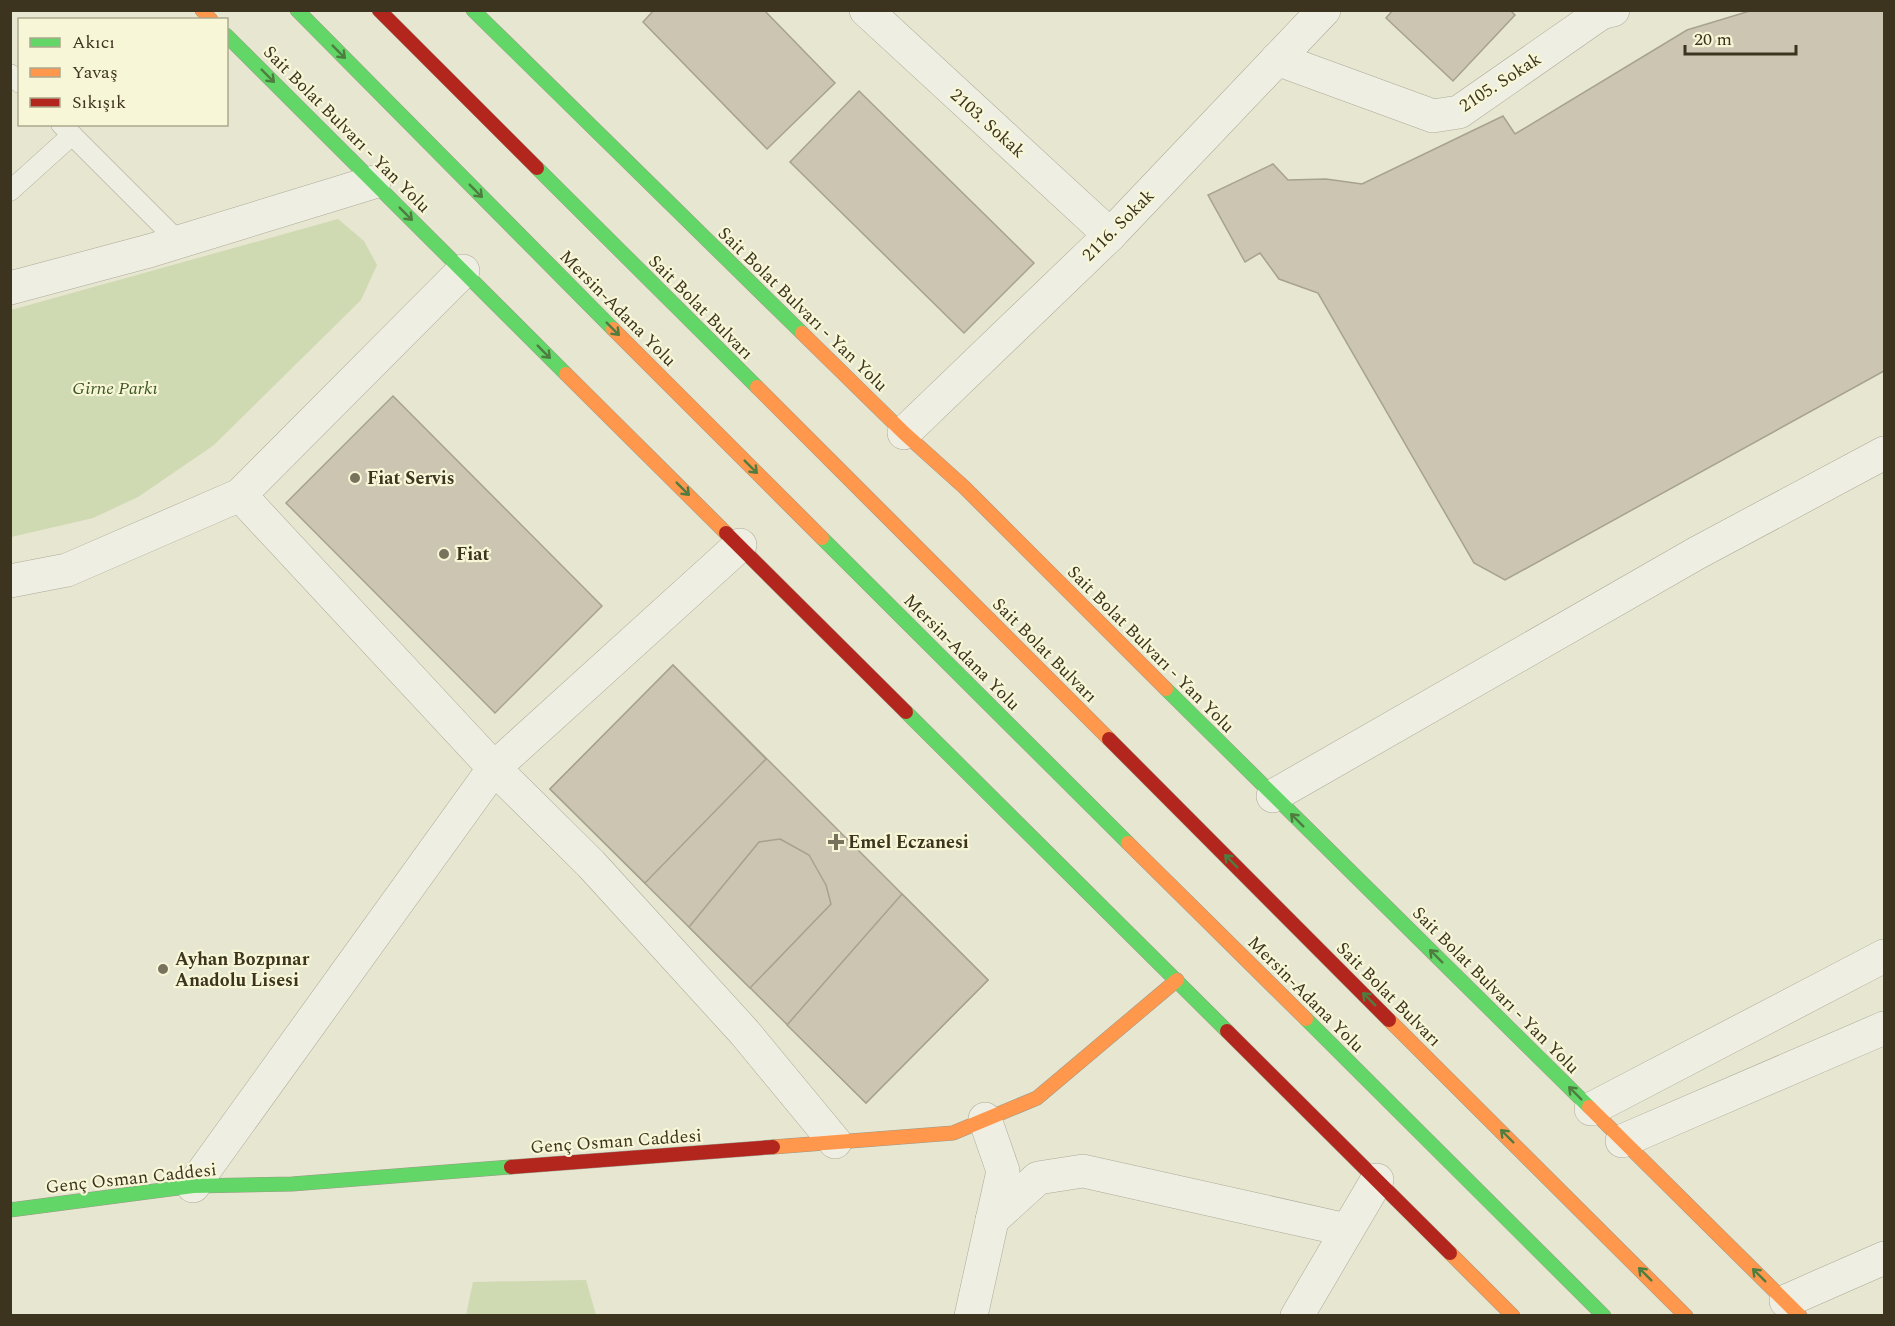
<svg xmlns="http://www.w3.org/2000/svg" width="1895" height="1326" font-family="Spectral,serif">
<rect width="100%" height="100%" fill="#e7e6d0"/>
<g fill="#cfd9b2">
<path d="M338,219L364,241L377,265L361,300L214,445L138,497L93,518L11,537V310Z"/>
<path d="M586,1280L596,1315H466L473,1282Z"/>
</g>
<g fill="#cbc5b1" stroke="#a7a28f" stroke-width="1.5">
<path d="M654,10H764L835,83L767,149L643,22Z"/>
<path d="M1393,10H1510L1515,15L1453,81L1386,18Z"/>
<path d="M1753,10H1884V371L1505,580L1474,563L1318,293L1279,279L1260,253L1245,262L1208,195L1273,164L1288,180L1326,179L1362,184L1503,116L1515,134L1687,30Z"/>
<path d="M859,91L1034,263L964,333L790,162Z"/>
<path d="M393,396L602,606L495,713L286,503Z"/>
<path d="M673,665L988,980L866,1103L550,789Z"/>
<path d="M673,665L766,759L645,883L550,789Z"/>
<path d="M780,839L809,855L826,885L831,904L750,988L689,927L759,842Z"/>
<path d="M902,894L988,980L866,1103L787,1025Z"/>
</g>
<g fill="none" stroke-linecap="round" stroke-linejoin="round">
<defs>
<g id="lane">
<path d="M10,74L20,83"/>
<path d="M61,124L179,242"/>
<path d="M10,191L72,135"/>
</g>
<g id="street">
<path d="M866,10L1110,235"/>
<path d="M1277,59L1433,116L1459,112L1601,13L1613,10"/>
<path d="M10,288L149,251L374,182"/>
<path d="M904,433L1110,235L1324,10"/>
<path d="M240,495L494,768L591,864L745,1033L835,1142"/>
<path d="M10,581L67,570L240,495L463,271"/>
<path d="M1273,796L1697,553L1884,453"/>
<path d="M1591,1109L1884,956"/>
<path d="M1622,1141L1884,1028"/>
<path d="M193,1186L494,768L740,545"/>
<path d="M992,1220L1038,1178L1083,1171L1347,1230"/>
<path d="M1786,1301L1884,1258"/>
<path d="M971,1316L1003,1171L985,1119"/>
<path d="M1297,1316L1377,1180"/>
</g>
<g id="fast">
<path d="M297,10L613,329"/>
<path d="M473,10L802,333"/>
<path d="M226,35L566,374"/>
<path d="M537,168L757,387"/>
<path d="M822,538L1128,843"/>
<path d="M1166,689L1589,1107"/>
<path d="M906,712L1227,1031"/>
<path d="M1306,1019L1604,1316"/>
<path d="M10,1210L193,1186L292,1184L511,1167"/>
</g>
<g id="slow">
<path d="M202,10L211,20"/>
<path d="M613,329L822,538"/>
<path d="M802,333L904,433L964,487L1166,689"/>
<path d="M566,374L726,533"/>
<path d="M757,387L1109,739"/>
<path d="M1128,843L1306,1019"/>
<path d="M1389,1020L1686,1316"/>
<path d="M1589,1107L1800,1316"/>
<path d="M773,1147L953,1133L1037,1098L1177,980"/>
<path d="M1450,1253L1513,1316"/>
</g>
<g id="jam">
<path d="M379,10L537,168"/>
<path d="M726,533L906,712"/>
<path d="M1109,739L1389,1020"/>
<path d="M1227,1031L1450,1253"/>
<path d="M511,1167L773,1147"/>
</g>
</defs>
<use href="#lane" stroke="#acaa98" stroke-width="21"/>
<use href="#street" stroke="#acaa98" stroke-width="34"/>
<use href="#fast" stroke="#9c9988" stroke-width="15"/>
<use href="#slow" stroke="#9c9988" stroke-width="15"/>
<use href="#jam" stroke="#9c9988" stroke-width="15"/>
<use href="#lane" stroke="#efeee2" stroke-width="20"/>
<use href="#street" stroke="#efeee2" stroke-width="33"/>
<use href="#fast" stroke="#63d668" stroke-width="14"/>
<use href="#slow" stroke="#ff974d" stroke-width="14"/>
<use href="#jam" stroke="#b3261e" stroke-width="14"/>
</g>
<defs><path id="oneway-shaft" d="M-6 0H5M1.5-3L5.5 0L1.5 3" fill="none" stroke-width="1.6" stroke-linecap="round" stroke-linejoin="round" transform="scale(1.5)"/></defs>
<g stroke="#4e7d40">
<use href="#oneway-shaft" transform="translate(339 52) rotate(45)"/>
<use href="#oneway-shaft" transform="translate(268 76) rotate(45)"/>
<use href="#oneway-shaft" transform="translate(476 191) rotate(45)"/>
<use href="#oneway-shaft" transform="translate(406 214) rotate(45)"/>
<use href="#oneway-shaft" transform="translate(613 329) rotate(45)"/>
<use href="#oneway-shaft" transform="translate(544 352) rotate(45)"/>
<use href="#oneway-shaft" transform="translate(751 467) rotate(45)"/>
<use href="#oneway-shaft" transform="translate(683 489) rotate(45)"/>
<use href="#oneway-shaft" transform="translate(1297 820) rotate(-135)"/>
<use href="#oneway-shaft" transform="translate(1231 861) rotate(-135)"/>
<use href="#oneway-shaft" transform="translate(1436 956) rotate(-135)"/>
<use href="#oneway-shaft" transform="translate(1369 999) rotate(-135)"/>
<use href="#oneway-shaft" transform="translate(1575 1093) rotate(-135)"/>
<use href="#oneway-shaft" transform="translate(1507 1136) rotate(-135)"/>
<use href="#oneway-shaft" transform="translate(1645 1274) rotate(-135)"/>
<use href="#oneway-shaft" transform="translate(1759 1275) rotate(-135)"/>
</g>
<g fill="#78725d" stroke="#f7f6d7" stroke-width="2">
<circle cx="355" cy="478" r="6"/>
<circle cx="444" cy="554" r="6"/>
<path d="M833 833h6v6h6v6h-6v6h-6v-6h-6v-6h6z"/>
<circle cx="163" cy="969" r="6"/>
</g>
<g text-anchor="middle" stroke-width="4.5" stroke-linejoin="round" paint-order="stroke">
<g font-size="18" fill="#3c341f" stroke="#f7f6d7">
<text transform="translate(1500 82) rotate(-33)" y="6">2105. Sokak</text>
<text transform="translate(988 123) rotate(42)" y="6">2103. Sokak</text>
<text transform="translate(347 129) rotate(45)" y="6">Sait Bolat Bulvarı - Yan Yolu</text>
<text transform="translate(1118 225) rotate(-45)" y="6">2116. Sokak</text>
<text transform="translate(701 307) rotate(45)" y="6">Sait Bolat Bulvarı</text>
<text transform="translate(618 308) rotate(45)" y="6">Mersin-Adana Yolu</text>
<text transform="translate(803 309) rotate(44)" y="6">Sait Bolat Bulvarı - Yan Yolu</text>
<text transform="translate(1151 649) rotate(45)" y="6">Sait Bolat Bulvarı - Yan Yolu</text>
<text transform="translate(1045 650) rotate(45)" y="6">Sait Bolat Bulvarı</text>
<text transform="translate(962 652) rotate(45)" y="6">Mersin-Adana Yolu</text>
<text transform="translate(1496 990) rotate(45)" y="6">Sait Bolat Bulvarı - Yan Yolu</text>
<text transform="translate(1306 994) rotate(45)" y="6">Mersin-Adana Yolu</text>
<text transform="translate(1389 994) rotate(45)" y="6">Sait Bolat Bulvarı</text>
<text transform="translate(616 1141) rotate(-4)" y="6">Genç Osman Caddesi</text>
<text transform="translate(131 1178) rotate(-6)" y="6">Genç Osman Caddesi</text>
</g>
<g font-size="18" font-style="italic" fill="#3f5925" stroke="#f7f6d7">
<text x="115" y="394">Girne Parkı</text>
</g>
<g font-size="18" font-weight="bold" fill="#3c341f" stroke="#f7f6d7" text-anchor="start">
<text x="367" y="484">Fiat Servis</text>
<text x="456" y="560">Fiat</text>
<text x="848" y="848">Emel Eczanesi</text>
<text x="175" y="965">Ayhan Bozpınar<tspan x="175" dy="21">Anadolu Lisesi</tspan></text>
</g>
</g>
<rect width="1895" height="1326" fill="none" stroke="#3c341f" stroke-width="24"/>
<rect x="18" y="18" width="210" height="108" fill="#f7f6d7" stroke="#aca88d" stroke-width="1.5"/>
<rect x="30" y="38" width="30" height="9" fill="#63d668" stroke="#aca88d" stroke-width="1.5"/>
<text x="72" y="48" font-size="18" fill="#3c341f">Akıcı</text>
<rect x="30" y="68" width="30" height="9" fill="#ff974d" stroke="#aca88d" stroke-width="1.5"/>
<text x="72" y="78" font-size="18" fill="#3c341f">Yavaş</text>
<rect x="30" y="98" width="30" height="9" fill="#b3261e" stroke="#aca88d" stroke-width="1.5"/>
<text x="72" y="108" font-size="18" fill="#3c341f">Sıkışık</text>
<path d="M1685 45v9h111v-9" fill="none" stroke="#3c341f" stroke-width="3"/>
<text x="1694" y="45" font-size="18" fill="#3c341f" stroke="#f7f6d7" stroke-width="4.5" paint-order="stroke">20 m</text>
</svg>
